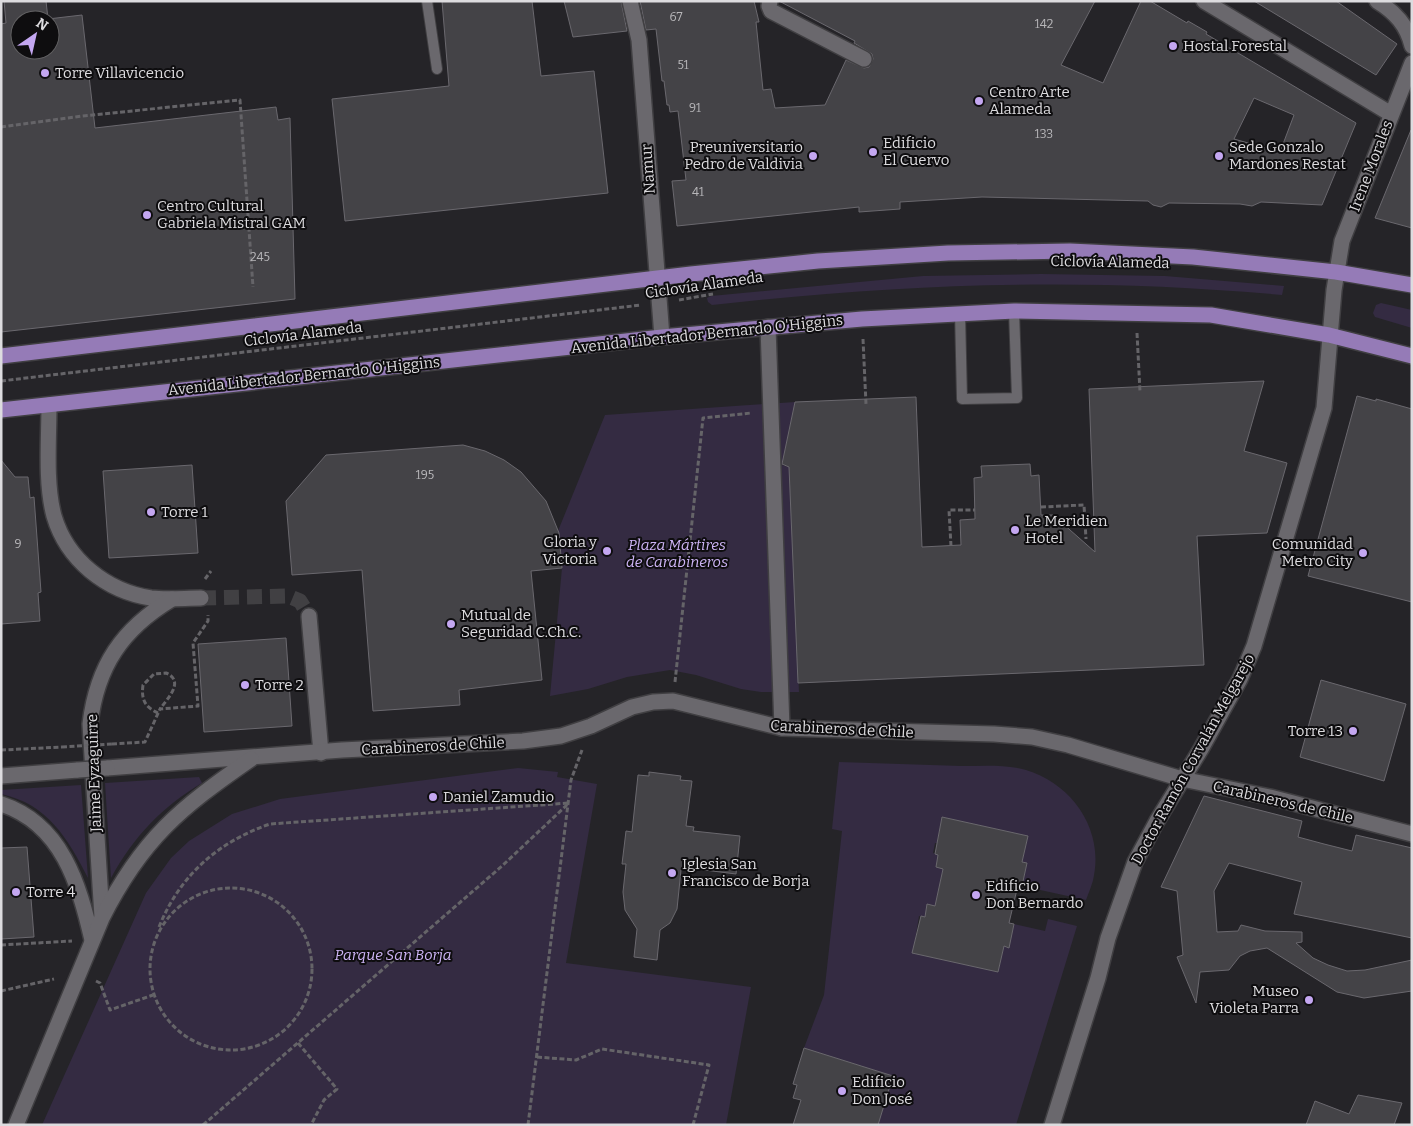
<svg xmlns="http://www.w3.org/2000/svg" width="1413" height="1126" font-family="Bitter,serif">
<rect width="100%" height="100%" fill="#252428"/>
<g fill="#342b42">
<path d="M1041,274L1165,276L1284,286L1282,295C1088,277 906,283 712,305L708,302L707,298L711,296L923,276Z"/>
<path d="M1381,303L1412,310V328L1375,317L1373,313L1376,305Z"/>
<path d="M795,402L782,465L789,467L799,692H761L741,689L696,675L670,670L627,677L588,689L550,696L562,568L558,531L605,415Z"/>
<path d="M839,762C880,763 920,765 961,766C982,766 1005,764 1026,770C1070,783 1103,827 1094,875C1093,883 1089,892 1086,900L1022,886L1027,863L1022,862L1028,836L942,817L937,843H935L933,853L938,855L936,867L943,869L935,906L928,904L925,917L919,916L913,953L998,972L1004,946L1008,948L1014,924L1045,931L1048,919L1077,926L1016,1125L878,1124L893,1076L804,1048L824,995L842,831L832,829Z"/>
<path d="M518,768L558,772L557,777L597,784L566,963L751,987L726,1125H42L146,893L171,858L189,841L232,814L280,799Z"/>
<path d="M199,777L202,783C162,807 134,836 111,878L105,783Z"/>
<path d="M81,785L88,878C68,839 48,804 1,794V790Z"/>
</g>
<g fill="#444347" stroke="#6a686e" fill-rule="evenodd">
<path d="M4,1H46L48,19L82,15L95,128L276,107L278,120L290,118L295,299L1,332V24L6,23ZM20,20H50V50H20Z"/>
<path d="M442,1H532L541,76L594,71L608,193L345,221L332,99L449,86Z"/>
<path d="M564,1H621L627,31L573,37Z"/>
<path d="M640,1H754L759,22H756L763,90L771,89L775,108L825,105L846,60L864,68L869,67L873,59L872,54L854,43L855,41L779,1H1095L1061,65L1103,83L1141,1H1150L1187,23L1188,21L1207,32L1206,34L1356,123L1322,205L1261,202L1252,206L1240,204L1169,203L1161,207L1153,205L1148,201L982,197L900,202V209L859,212V207L677,226L672,181L686,180L678,111L670,112L669,105H667L664,81H662L656,29L646,30ZM1254,98L1294,115L1280,152L1234,139Z"/>
<path d="M1254,1H1336L1397,44L1376,75Z"/>
<path d="M1411,130H1412V228L1375,218Z"/>
<path d="M1264,381L1244,451L1287,463L1267,533L1197,536L1204,665L798,683L789,467L782,464L795,402L916,397L922,547L961,545L960,520L975,519L974,478L982,477L981,466L1030,464L1031,476L1039,475L1041,515H1053L1095,552L1089,389Z"/>
<path d="M1357,396L1376,401V399L1412,409V602L1308,576Z"/>
<path d="M463,445L485,451L504,460L521,472L546,501L559,533L562,568L531,571L542,680L459,690L460,705L373,711L362,570L292,575L286,501L326,455Z"/>
<path d="M1,460L15,477H28L30,498L34,497L41,592L38,593L40,621L1,624Z"/>
<path d="M192,465L198,553L109,558L103,471Z"/>
<path d="M286,638L292,726L204,732L198,644Z"/>
<path d="M1321,680L1406,704L1384,781L1300,757Z"/>
<path d="M649,772L681,776L680,780L692,781L686,826L694,827L693,831L740,836L736,874L689,868V871L681,870L677,909L670,923L660,930L657,960L634,957L637,929L625,910L623,892L626,864H622L626,831L632,832L638,775L649,776Z"/>
<path d="M1204,796L1302,821L1298,837L1324,844L1352,851L1356,835L1412,848V938L1294,914L1302,882L1229,863L1214,891L1217,932L1238,931L1241,925L1265,931L1302,932V942L1296,943L1313,958L1328,965L1347,971L1365,970L1412,960V991L1364,998L1337,992L1267,948L1250,951L1240,956L1229,970L1200,972L1196,1003L1177,957L1183,955L1177,891L1161,887Z"/>
<path d="M942,817L1028,836L1022,862L1027,863L1022,886L1018,885L1009,923L1014,924L1009,948L1004,946L998,972L912,953L921,916L925,917L927,904L935,906L943,869L936,867L938,855L935,854Z"/>
<path d="M27,847L34,937L1,939V848Z"/>
<path d="M804,1048L893,1076L878,1125H793L801,1100L793,1098L797,1085L793,1084Z"/>
<path d="M1358,1095L1402,1103L1394,1125H1306L1315,1101L1349,1114Z"/>
</g>
<g fill="none" stroke-linecap="round" stroke-linejoin="round">
<path stroke="#414043" stroke-width="15" stroke-dasharray="15 8" stroke-linecap="butt" d="M201,598L288,596L300,601L309,616"/>
<defs>
<g id="lane">
<path d="M427,1L437,69"/>
<path d="M960,313L962,399L1017,398L1014,311"/>
</g>
<g id="street">
<path d="M630,1L639,40L662,337"/>
<path d="M770,1L769,6L771,11L864,59"/>
<path d="M1204,1L1391,114"/>
<path d="M768,327L782,728"/>
<path d="M49,405C49,439 45,483 54,516C67,560 106,591 151,598C167,600 185,598 201,598"/>
<path d="M309,616L321,753"/>
<path d="M107,768L342,750L523,741L561,736L591,726L632,707L653,702L673,701L782,728L994,734L1032,737L1068,745L1182,779L1270,797L1412,834"/>
<path d="M1,776L78,770"/>
<path d="M1,804C62,824 79,884 92,940"/>
<path d="M102,917L90,724C97,666 122,629 172,599"/>
<path d="M16,1125L102,918C142,839 180,808 251,759"/>
</g>
<g id="secondary">
<path d="M1377,1C1395,12 1407,25 1412,46"/>
<path d="M1052,1125L1098,978L1108,938L1135,862L1157,821L1201,749L1240,679L1254,646L1324,408L1334,290L1342,241L1412,63"/>
</g>
<g id="primary">
<path d="M1,356L691,274L818,261L948,253L1070,251L1193,257L1336,272L1412,285"/>
<path d="M1,410L662,337L862,319L1014,311L1211,315L1329,335L1412,356"/>
</g>
</defs>
<use href="#lane" stroke="#403f42" stroke-width="12"/>
<use href="#street" stroke="#403f42" stroke-width="18"/>
<use href="#secondary" stroke="#403f42" stroke-width="18"/>
<use href="#primary" stroke="#403f42" stroke-width="18"/>
<g stroke="#656468" stroke-width="3" stroke-dasharray="5 2.5" stroke-linecap="butt">
<path d="M1,127L82,116L240,100L253,287"/>
<path d="M679,300L713,294"/>
<path d="M1137,333L1140,392"/>
<path d="M863,339L866,404"/>
<path d="M1,381L641,305"/>
<path d="M1041,507L1084,505L1086,539"/>
<path d="M951,546L949,510H975"/>
<path d="M205,579L211,571"/>
<path d="M675,682L703,418L751,413"/>
<path d="M158,713C145,707 141,700 143,685L154,674L166,673C185,681 168,698 160,709"/>
<path d="M112,744L145,742L160,709L198,706L193,643L208,621V615"/>
<path d="M1,750L62,747"/>
<circle cx="231" cy="969" r="81"/>
<path d="M159,927C180,875 218,842 270,824L569,803"/>
<path d="M1,945L72,941"/>
<path d="M96,981L100,983L110,1010L153,995"/>
<path d="M1,991L54,979"/>
<path d="M298,1043L337,1089L324,1100L311,1125"/>
<path d="M537,1057L576,1060L602,1049L709,1065L693,1125"/>
<path d="M203,1125L502,866L569,803"/>
<path d="M528,1125L571,780L582,750"/>
</g>
<use href="#lane" stroke="#6a686d" stroke-width="10"/>
<use href="#street" stroke="#6a686d" stroke-width="15"/>
<use href="#secondary" stroke="#6a686d" stroke-width="15"/>
<use href="#primary" stroke="#957bb7" stroke-width="15"/>
<defs>
<path id="street-bridge" d="M78,770L107,768"/>
</defs>
<use href="#street-bridge" stroke="#403f42" stroke-width="18" stroke-linecap="butt"/>
<path stroke="#656468" stroke-width="3" stroke-dasharray="5 2.5" stroke-linecap="butt" d="M62,747L112,744"/>
<use href="#street-bridge" stroke="#6a686d" stroke-width="15"/>
</g>
<g fill="#c4a7f1" stroke="#0e0d0f" stroke-width="2">
<circle cx="1173" cy="46" r="5"/>
<circle cx="45" cy="73" r="5"/>
<circle cx="979" cy="101" r="5"/>
<circle cx="873" cy="152" r="5"/>
<circle cx="813" cy="156" r="5"/>
<circle cx="1219" cy="156" r="5"/>
<circle cx="147" cy="215" r="5"/>
<circle cx="151" cy="512" r="5"/>
<circle cx="1015" cy="530" r="5"/>
<circle cx="607" cy="551" r="5"/>
<circle cx="1363" cy="553" r="5"/>
<circle cx="451" cy="624" r="5"/>
<circle cx="245" cy="685" r="5"/>
<circle cx="1353" cy="731" r="5"/>
<circle cx="433" cy="797" r="5"/>
<circle cx="672" cy="873" r="5"/>
<circle cx="16" cy="892" r="5"/>
<circle cx="976" cy="895" r="5"/>
<circle cx="1309" cy="1000" r="5"/>
<circle cx="842" cy="1091" r="5"/>
</g>
<g text-anchor="middle" stroke-width="4" stroke-linejoin="round" paint-order="stroke">
<g font-size="12" fill="#b7b6b9">
<text x="676" y="21">67</text>
<text x="1044" y="28">142</text>
<text x="683" y="69">51</text>
<text x="695" y="112">91</text>
<text x="1044" y="138">133</text>
<text x="698" y="196">41</text>
<text x="260" y="261">245</text>
<text x="425" y="479">195</text>
<text x="18" y="548">9</text>
</g>
<g font-size="15" fill="#dddcdf" stroke="#0e0d0f" text-anchor="start">
<text x="1183" y="51">Hostal Forestal</text>
<text x="55" y="78">Torre Villavicencio</text>
<text x="989" y="97">Centro Arte<tspan x="989" dy="17">Alameda</tspan></text>
<text x="883" y="148">Edificio<tspan x="883" dy="17">El Cuervo</tspan></text>
<text x="803" y="152" text-anchor="end">Preuniversitario<tspan x="803" dy="17">Pedro de Valdivia</tspan></text>
<text x="1229" y="152">Sede Gonzalo<tspan x="1229" dy="17">Mardones Restat</tspan></text>
<text x="157" y="211">Centro Cultural<tspan x="157" dy="17">Gabriela Mistral GAM</tspan></text>
<text x="161" y="517">Torre 1</text>
<text x="1025" y="526">Le Meridien<tspan x="1025" dy="17">Hotel</tspan></text>
<text x="597" y="547" text-anchor="end">Gloria y<tspan x="597" dy="17">Victoria</tspan></text>
<text x="1353" y="549" text-anchor="end">Comunidad<tspan x="1353" dy="17">Metro City</tspan></text>
<text x="461" y="620">Mutual de<tspan x="461" dy="17">Seguridad C.Ch.C.</tspan></text>
<text x="255" y="690">Torre 2</text>
<text x="1343" y="736" text-anchor="end">Torre 13</text>
<text x="443" y="802">Daniel Zamudio</text>
<text x="682" y="869">Iglesia San<tspan x="682" dy="17">Francisco de Borja</tspan></text>
<text x="986" y="891">Edificio<tspan x="986" dy="17">Don Bernardo</tspan></text>
<text x="26" y="897">Torre 4</text>
<text x="1299" y="996" text-anchor="end">Museo<tspan x="1299" dy="17">Violeta Parra</tspan></text>
<text x="852" y="1087">Edificio<tspan x="852" dy="17">Don José</tspan></text>
</g>
<g font-size="15" fill="#dddcdf" stroke="#0e0d0f">
<text transform="translate(1371 166) rotate(-69)" y="5">Irene Morales</text>
<text transform="translate(648 169) rotate(-94)" y="5">Namur</text>
<text transform="translate(1110 262) rotate(1)" y="5">Ciclovía Alameda</text>
<text transform="translate(704 285) rotate(-8)" y="5">Ciclovía Alameda</text>
<text transform="translate(303 334) rotate(-7)" y="5">Ciclovía Alameda</text>
<text transform="translate(707 334) rotate(-6)" y="5">Avenida Libertador Bernardo O'Higgins</text>
<text transform="translate(304 376) rotate(-6)" y="5">Avenida Libertador Bernardo O'Higgins</text>
<text transform="translate(842 729) rotate(3)" y="5">Carabineros de Chile</text>
<text transform="translate(433 746) rotate(-3)" y="5">Carabineros de Chile</text>
<text transform="translate(1193 759) rotate(-61)" y="5">Doctor Ramón Corvalán Melgarejo</text>
<text transform="translate(94 773) rotate(-92)" y="5">Jaime Eyzaguirre</text>
<text transform="translate(1283 802) rotate(13)" y="5">Carabineros de Chile</text>
</g>
<g font-size="15" font-style="italic" fill="#cdb4f5" stroke="#0e0d0f">
<text x="677" y="550">Plaza Mártires<tspan x="677" dy="17">de Carabineros</tspan></text>
<text x="393" y="960">Parque San Borja</text>
</g>
</g>
<rect width="1413" height="1126" fill="none" stroke="#dddcdf" stroke-width="5"/>
<g transform="translate(35 35) rotate(34)"><circle r="24" fill="#0e0d0f" stroke="#616062"/>
<path d="M0-4L9 19L0 12L-9 19Z" fill="#c4a7f1"/>
<text y="-8" font-size="14" font-weight="bold" text-anchor="middle" fill="#dddcdf">N</text>
</g>
</svg>
